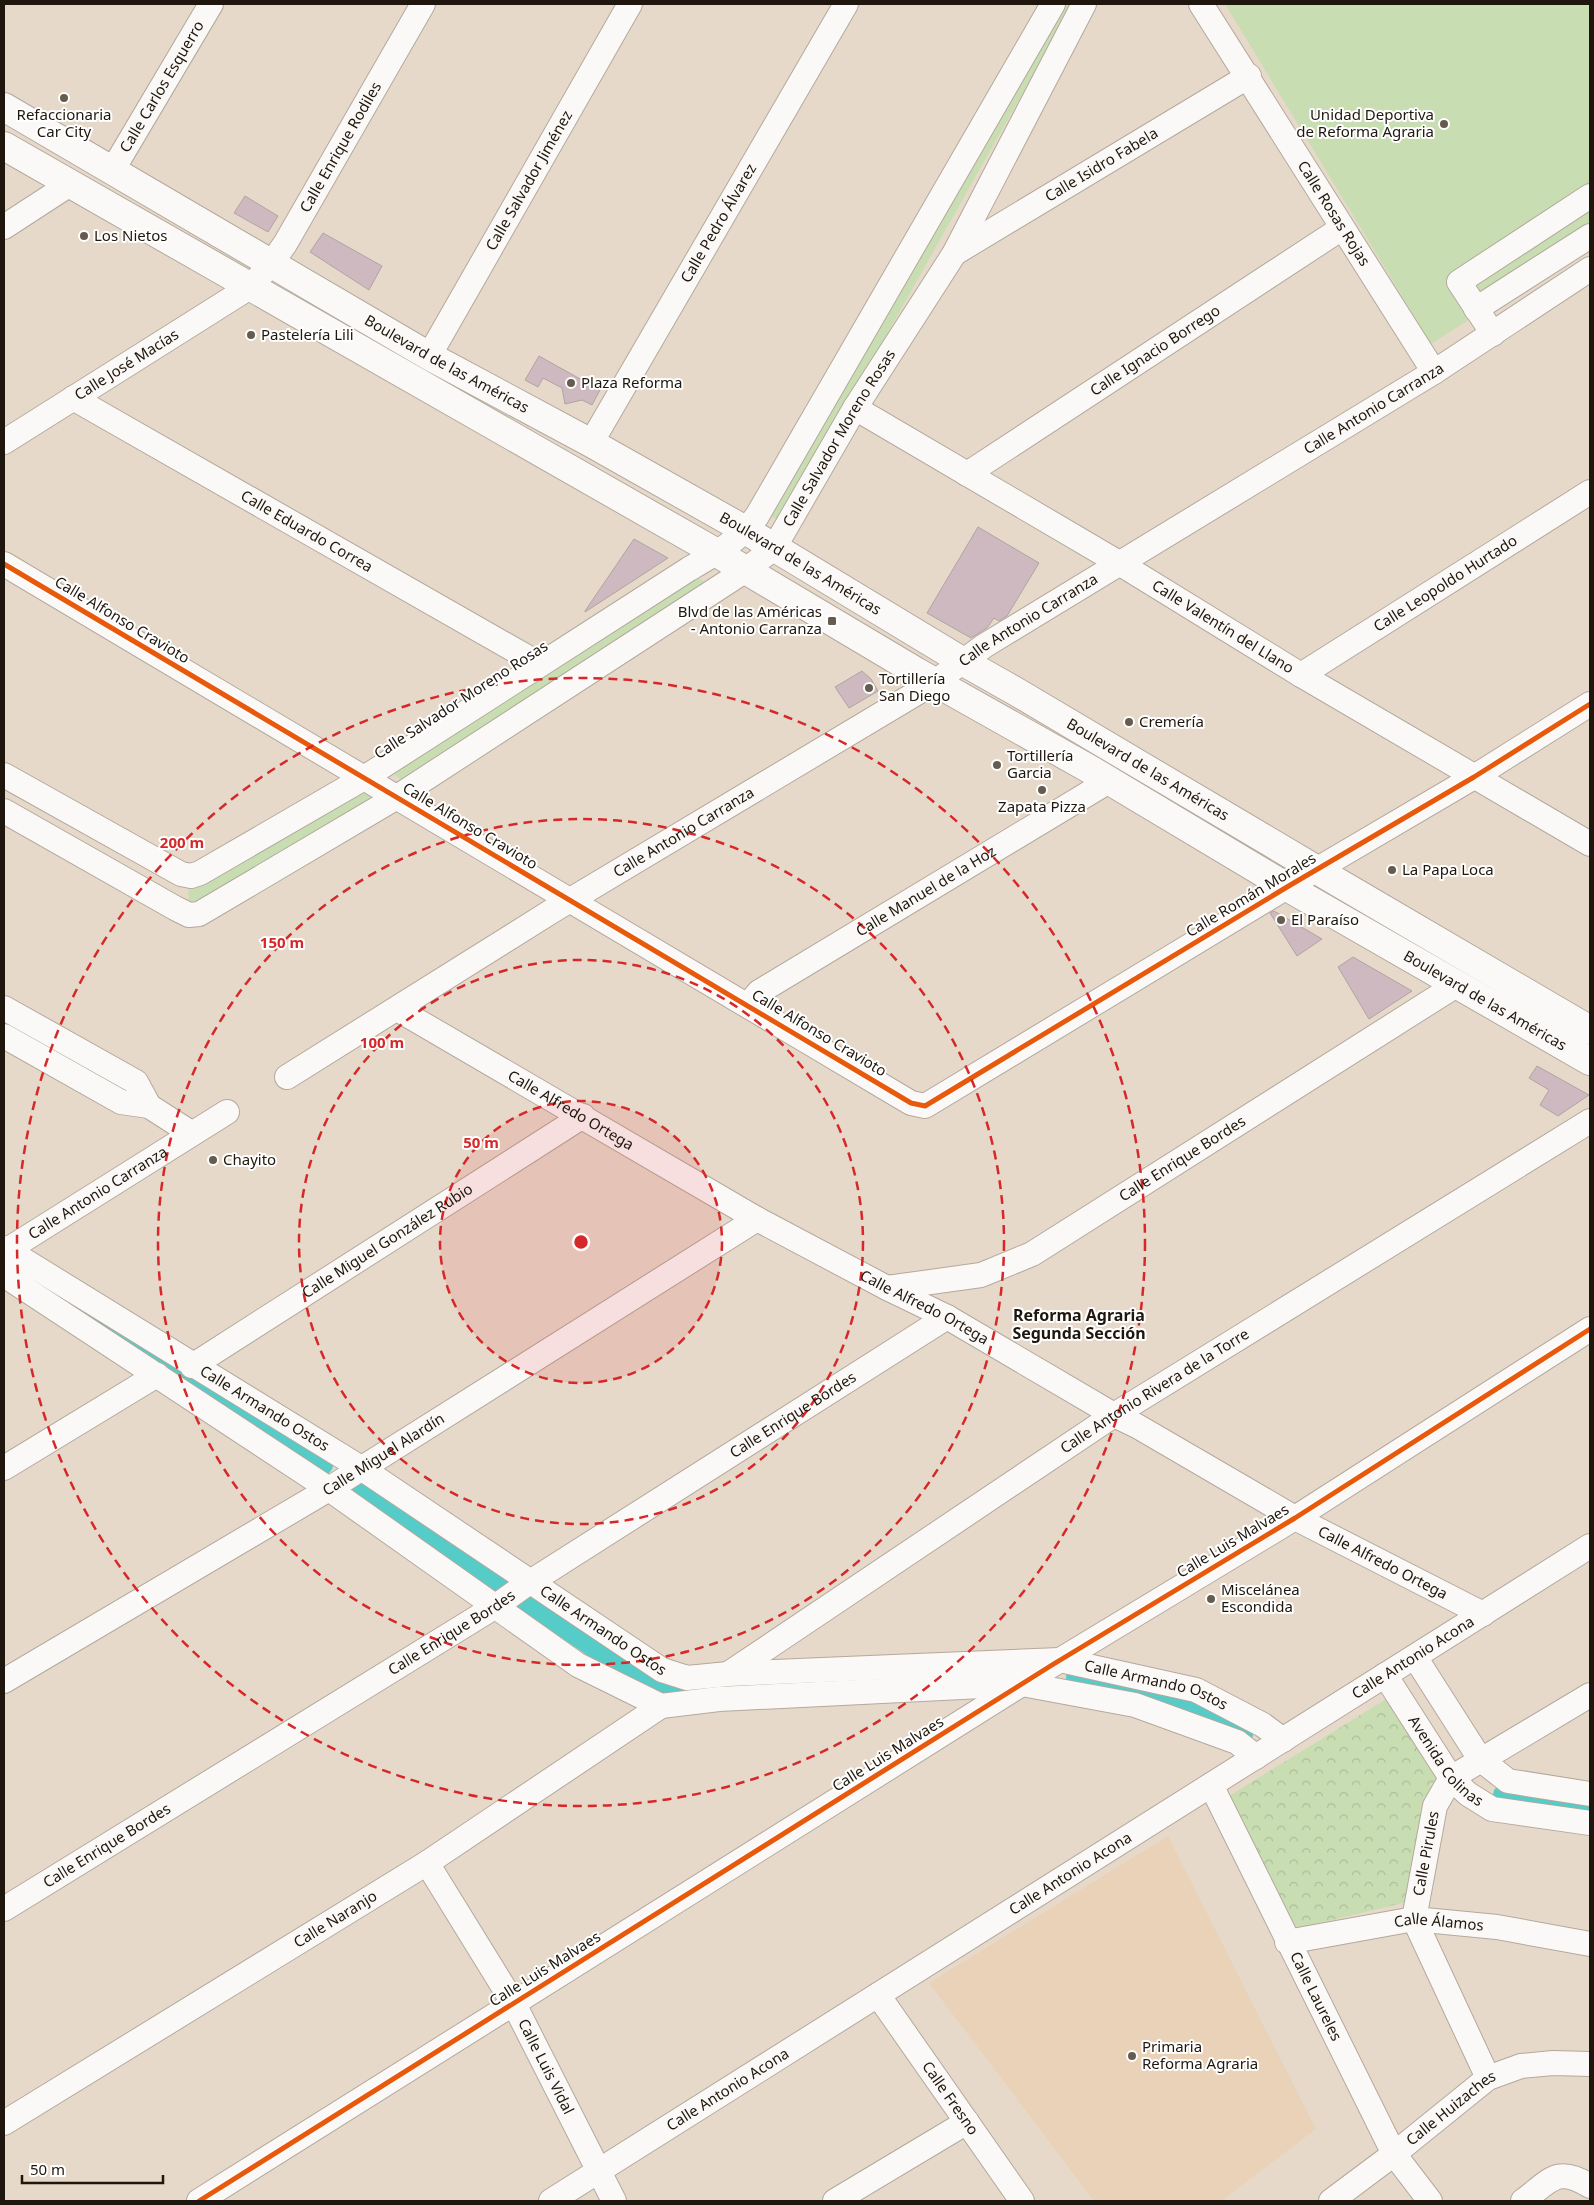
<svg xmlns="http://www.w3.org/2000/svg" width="1594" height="2205" font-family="'Noto Sans',sans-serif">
<defs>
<pattern id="park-crowns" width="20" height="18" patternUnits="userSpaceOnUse" patternTransform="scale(1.25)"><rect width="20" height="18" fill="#c8deb2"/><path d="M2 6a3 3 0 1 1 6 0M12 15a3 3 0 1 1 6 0" fill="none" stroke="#abbe98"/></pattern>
</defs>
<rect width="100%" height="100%" fill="#e7d9ca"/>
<path fill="#e9d2b8" d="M1168,1836L1316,2129L1221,2201H1094L929,1983Z"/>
<g fill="#c8deb2">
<path d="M1064,4H1073L781,522L767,514Z"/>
<path d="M1225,4H1590V243L1431,344Z"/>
<path d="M693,575L710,585L401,779L385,769Z"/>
<path d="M363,783L378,793L190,908L188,891Z"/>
</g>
<path fill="url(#park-crowns)" d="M1386,1699L1392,1705L1439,1778L1431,1784L1411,1897L1407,1902L1299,1928L1292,1926L1229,1796Z"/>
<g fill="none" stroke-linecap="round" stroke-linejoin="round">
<g stroke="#55ccc8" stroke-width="20">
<path d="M79,1307L323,1465"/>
<path d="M362,1491L627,1670L662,1685L684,1689L785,1683"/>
<path d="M1076,1677L1171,1700L1243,1734"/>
<path d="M1503,1795L1590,1810"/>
</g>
</g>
<g fill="#ceb9c0" stroke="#afa4a2">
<path d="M245,196L278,216L268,232L234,213Z"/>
<path d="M323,233L382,266L369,290L310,252Z"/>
<path d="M539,356L600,390L592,405L582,400L565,404L562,388L543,378L538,387L525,380Z"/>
<path d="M978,527L1039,563L1007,616L999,621L994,618L987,628L971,638L927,613Z"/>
<path d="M634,539L668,558L585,612V611Z"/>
<path d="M862,671L871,679L878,691L849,708L835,687Z"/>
<path d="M1274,911L1322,939L1297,956L1270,913Z"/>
<path d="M1353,957L1412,991L1369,1019L1338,967Z"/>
<path d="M1537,1066L1589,1095L1558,1116L1540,1105L1549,1090L1529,1078Z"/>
</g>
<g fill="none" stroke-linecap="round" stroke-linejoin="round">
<defs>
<g id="minor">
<path id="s1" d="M1201,4L1434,372"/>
<path id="s2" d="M112,171L211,4"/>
<path d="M4,227L70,184"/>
<path id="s3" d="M955,253L1249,76"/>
<path d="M1476,309L1590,236"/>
<path d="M1493,334L1459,282L1590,196"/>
<path id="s4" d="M429,356L630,4"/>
<path id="s5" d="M73,398L539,664"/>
<path id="s6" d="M855,408L1119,563L1301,675L1590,844"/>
<path id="s7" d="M4,442L250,287L271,264L285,244L423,4"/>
<path id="s8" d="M591,443L846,4"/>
<path id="s9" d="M967,474L1342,228"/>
<path d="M4,564L911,1103L925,1106L1287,887L1474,777L1590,704"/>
<path id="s10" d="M1301,675L1590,492"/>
<path d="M4,775L181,874L191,876L200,873L364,778L689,569C715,554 740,540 757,516L1053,4"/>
<path id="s11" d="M4,811L175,908L189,915L199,914L397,797L746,570L774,548L855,408L954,254L1084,4"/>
<path id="s12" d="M748,1005L759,992L1109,781"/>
<path d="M4,1008L136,1082L149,1106"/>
<path id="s13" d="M397,1009L757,1219L887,1288L947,1317L1114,1415L1137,1426L1295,1518L1483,1614"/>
<path d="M4,1036L121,1102L149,1106L191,1133"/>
<path id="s14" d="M287,1077L552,911L935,682L984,646L1434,372L1590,269"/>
<path id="s15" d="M4,1248L361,1468L662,1670L687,1678L728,1674L1060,1660L1196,1690L1263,1725L1283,1740"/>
<path id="s16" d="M4,1252L227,1112"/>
<path d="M4,1275L329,1489L578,1665L661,1706L719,1699L1022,1684L1135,1705L1237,1742L1256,1757"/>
<path id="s17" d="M887,1288L981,1275L1032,1254L1458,984"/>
<path id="s18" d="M192,1366L583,1116"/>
<path d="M4,1468L157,1375"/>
<path d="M1415,1657L1480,1759L1508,1781L1590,1794"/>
<path id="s19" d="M728,1674L1114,1415L1590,1121"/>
<path id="s20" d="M1385,1675L1451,1778L1468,1794L1492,1809L1590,1823"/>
<path id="s21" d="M4,1681L329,1489L757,1219"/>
<path id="s22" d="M1211,1785L1394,2154L1430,2201"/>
<path id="s23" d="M427,1863L514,2004L614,2201"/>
<path id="s24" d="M4,1909L496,1606L524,1586L947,1317"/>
<path id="s25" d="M1287,1942L1414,1919L1497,1927L1590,1944"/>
<path id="s26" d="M878,1995L1022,2201"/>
<path id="s27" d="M1488,2078L1414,1919L1435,1806L1451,1778L1590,1695"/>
<path id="s28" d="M4,2123L427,1863L661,1706"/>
<path d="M199,2201L1052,1665L1295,1518L1590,1329"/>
<path id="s29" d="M551,2201L1590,1546"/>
<path d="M835,2201L967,2122"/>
<path id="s30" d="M1331,2201L1394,2154L1488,2078L1521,2066L1553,2063L1590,2064"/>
<path d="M1523,2201C1550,2181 1557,2165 1590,2186"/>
</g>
<g id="major">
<path id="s31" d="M4,107L429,356L591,443L747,531L962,661L1015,691L1339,883L1590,1030"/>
<path id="s32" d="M4,146L717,553L917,672L1093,771L1287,887L1590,1061"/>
</g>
</defs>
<use href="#minor" stroke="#b3a99d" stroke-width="26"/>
<use href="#major" stroke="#b3a99d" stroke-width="30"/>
<use href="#minor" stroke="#fbf9f7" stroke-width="24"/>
<use href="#major" stroke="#fbf9f7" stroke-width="28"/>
<defs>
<g id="cycleway">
<path d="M4,564L911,1103L925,1106L1287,887L1474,777L1590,704"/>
<path d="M199,2201L1052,1665L1295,1518L1590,1329"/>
</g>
</defs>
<use href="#cycleway" stroke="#fff" stroke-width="8"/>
<use href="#cycleway" stroke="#e8590c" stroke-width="5"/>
</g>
<circle cx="581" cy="1242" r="141" fill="#d62828" fill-opacity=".12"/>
<g fill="none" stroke="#d62828" stroke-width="2.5" stroke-dasharray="9 6">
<circle cx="581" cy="1242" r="141"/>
<circle cx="581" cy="1242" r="282"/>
<circle cx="581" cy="1242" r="423"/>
<circle cx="581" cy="1242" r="564"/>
</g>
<g fill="#655b4f" stroke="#fff" stroke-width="2">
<circle cx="64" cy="98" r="5"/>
<circle cx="1444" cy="124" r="5"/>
<circle cx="84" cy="236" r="5"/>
<circle cx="251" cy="335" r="5"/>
<circle cx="571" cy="383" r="5"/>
<rect x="827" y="616" width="10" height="10" rx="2.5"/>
<circle cx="869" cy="688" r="5"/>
<circle cx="1129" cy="722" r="5"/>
<circle cx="997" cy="765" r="5"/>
<circle cx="1042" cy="790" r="5"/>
<circle cx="1392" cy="870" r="5"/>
<circle cx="1281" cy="920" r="5"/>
<circle cx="213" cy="1160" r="5"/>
<circle cx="1211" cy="1599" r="5"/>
<circle cx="1132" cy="2056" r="5"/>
</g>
<g text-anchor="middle" stroke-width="4" stroke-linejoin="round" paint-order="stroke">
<g font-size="15" fill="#1f170d" stroke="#fff">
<text dy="5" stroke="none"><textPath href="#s2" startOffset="98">Calle Carlos Esquerro</textPath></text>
<text dy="5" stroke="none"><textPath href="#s7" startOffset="458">Calle Enrique Rodiles</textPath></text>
<text dy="5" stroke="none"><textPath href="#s3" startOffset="171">Calle Isidro Fabela</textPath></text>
<text dy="5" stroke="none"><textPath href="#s4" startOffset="202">Calle Salvador Jiménez</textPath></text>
<text dy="5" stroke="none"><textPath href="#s1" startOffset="248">Calle Rosas Rojas</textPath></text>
<text dy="5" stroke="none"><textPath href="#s8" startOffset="254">Calle Pedro Álvarez</textPath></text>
<text dy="5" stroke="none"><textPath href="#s9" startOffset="225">Calle Ignacio Borrego</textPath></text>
<text dy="5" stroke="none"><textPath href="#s7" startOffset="145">Calle José Macías</textPath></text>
<text dy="5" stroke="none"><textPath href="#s31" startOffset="512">Boulevard de las Américas</textPath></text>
<text dy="5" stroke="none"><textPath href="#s14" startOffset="1276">Calle Antonio Carranza</textPath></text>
<text dy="5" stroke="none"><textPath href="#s11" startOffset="1032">Calle Salvador Moreno Rosas</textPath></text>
<text dy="5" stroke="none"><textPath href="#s5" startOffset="269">Calle Eduardo Correa</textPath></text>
<text dy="5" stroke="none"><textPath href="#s31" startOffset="918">Boulevard de las Américas</textPath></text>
<text dy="5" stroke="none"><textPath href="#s10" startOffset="171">Calle Leopoldo Hurtado</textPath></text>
<text transform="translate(122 620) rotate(31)" y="5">Calle Alfonso Cravioto</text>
<text dy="5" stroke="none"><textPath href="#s14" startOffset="871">Calle Antonio Carranza</textPath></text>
<text dy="5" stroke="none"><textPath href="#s6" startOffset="428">Calle Valentín del Llano</textPath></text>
<text transform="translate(461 700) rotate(-33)" y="5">Calle Salvador Moreno Rosas</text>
<text dy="5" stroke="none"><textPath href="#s31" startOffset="1322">Boulevard de las Américas</textPath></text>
<text transform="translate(470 826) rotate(31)" y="5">Calle Alfonso Cravioto</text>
<text dy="5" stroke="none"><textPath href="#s14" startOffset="466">Calle Antonio Carranza</textPath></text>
<text dy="5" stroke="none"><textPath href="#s12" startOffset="212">Calle Manuel de la Hoz</textPath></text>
<text transform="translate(1251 895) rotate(-31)" y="5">Calle Román Morales</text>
<text dy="5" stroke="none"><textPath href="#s32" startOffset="1710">Boulevard de las Américas</textPath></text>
<text transform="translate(819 1033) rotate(31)" y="5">Calle Alfonso Cravioto</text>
<text dy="5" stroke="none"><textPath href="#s13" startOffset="201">Calle Alfredo Ortega</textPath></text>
<text dy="5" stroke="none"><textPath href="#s17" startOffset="328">Calle Enrique Bordes</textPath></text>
<text dy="5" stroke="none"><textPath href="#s16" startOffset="111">Calle Antonio Carranza</textPath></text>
<text dy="5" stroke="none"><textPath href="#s18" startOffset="232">Calle Miguel González Rubio</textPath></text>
<text dy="5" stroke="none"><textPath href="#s13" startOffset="606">Calle Alfredo Ortega</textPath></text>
<text dy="5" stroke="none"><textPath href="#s19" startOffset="512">Calle Antonio Rivera de la Torre</textPath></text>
<text dy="5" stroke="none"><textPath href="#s15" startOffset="306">Calle Armando Ostos</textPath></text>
<text dy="5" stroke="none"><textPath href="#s24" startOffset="931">Calle Enrique Bordes</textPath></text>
<text dy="5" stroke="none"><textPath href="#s21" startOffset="442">Calle Miguel Alardín</textPath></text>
<text transform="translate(1233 1541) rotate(-31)" y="5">Calle Luis Malvaes</text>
<text dy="5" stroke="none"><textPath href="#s13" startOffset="1131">Calle Alfredo Ortega</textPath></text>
<text dy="5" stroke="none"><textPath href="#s15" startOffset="711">Calle Armando Ostos</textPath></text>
<text dy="5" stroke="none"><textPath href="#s24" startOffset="526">Calle Enrique Bordes</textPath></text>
<text dy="5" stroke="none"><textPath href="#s29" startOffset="1019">Calle Antonio Acona</textPath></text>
<text dy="5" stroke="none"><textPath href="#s15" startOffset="1281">Calle Armando Ostos</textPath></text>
<text transform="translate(888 1754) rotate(-32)" y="5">Calle Luis Malvaes</text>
<text dy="5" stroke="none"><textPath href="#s20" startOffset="106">Avenida Colinas</textPath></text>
<text dy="5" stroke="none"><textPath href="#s24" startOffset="121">Calle Enrique Bordes</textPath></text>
<text dy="5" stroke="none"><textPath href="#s27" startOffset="242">Calle Pirules</textPath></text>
<text dy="5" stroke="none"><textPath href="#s29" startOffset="614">Calle Antonio Acona</textPath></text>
<text dy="5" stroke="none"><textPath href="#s28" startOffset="389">Calle Naranjo</textPath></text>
<text dy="5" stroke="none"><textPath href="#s25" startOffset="154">Calle Álamos</textPath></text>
<text transform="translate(545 1969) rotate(-32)" y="5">Calle Luis Malvaes</text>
<text dy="5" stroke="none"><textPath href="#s22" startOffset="236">Calle Laureles</textPath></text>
<text dy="5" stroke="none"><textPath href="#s23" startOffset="236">Calle Luis Vidal</textPath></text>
<text dy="5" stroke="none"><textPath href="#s29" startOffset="209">Calle Antonio Acona</textPath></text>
<text dy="5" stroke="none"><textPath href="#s26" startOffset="126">Calle Fresno</textPath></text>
<text dy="5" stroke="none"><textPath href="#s30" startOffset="152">Calle Huizaches</textPath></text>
</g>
<g font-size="15" fill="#1f170d" stroke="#fff" text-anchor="start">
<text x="64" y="120" text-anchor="middle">Refaccionaria<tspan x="64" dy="17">Car City</tspan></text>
<text x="1434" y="120" text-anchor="end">Unidad Deportiva<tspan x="1434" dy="17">de Reforma Agraria</tspan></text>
<text x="94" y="241">Los Nietos</text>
<text x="261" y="340">Pastelería Lili</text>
<text x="581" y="388">Plaza Reforma</text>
<text x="822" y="617" text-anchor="end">Blvd de las Américas<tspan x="822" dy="17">- Antonio Carranza</tspan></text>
<text x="879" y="684">Tortillería<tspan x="879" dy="17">San Diego</tspan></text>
<text x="1139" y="727">Cremería</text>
<text x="1007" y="761">Tortillería<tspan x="1007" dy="17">Garcia</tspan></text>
<text x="1042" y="812" text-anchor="middle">Zapata Pizza</text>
<text x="1402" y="875">La Papa Loca</text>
<text x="1291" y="925">El Paraíso</text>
<text x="223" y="1165">Chayito</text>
<text x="1221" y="1595">Miscelánea<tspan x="1221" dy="17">Escondida</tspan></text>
<text x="1142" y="2052">Primaria<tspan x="1142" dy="17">Reforma Agraria</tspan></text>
</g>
<g font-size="16" font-weight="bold" fill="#1f170d" stroke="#fff">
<text x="1079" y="1321">Reforma Agraria<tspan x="1079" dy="18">Segunda Sección</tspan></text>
</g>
</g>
<circle cx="581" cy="1242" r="8" fill="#d62828" stroke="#fff" stroke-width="2.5"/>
<g font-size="15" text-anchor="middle" font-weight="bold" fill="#d62828" stroke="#fff" stroke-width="4" stroke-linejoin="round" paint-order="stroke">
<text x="182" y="848">200 m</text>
<text x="282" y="948">150 m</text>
<text x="382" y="1048">100 m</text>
<text x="481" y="1148">50 m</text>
</g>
<rect width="1594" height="2205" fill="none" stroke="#1f170d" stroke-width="10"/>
<path d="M22 2175v8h141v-8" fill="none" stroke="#1f170d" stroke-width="2.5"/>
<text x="30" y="2175" font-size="15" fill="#1f170d" stroke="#ffffff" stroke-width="4" paint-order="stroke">50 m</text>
</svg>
